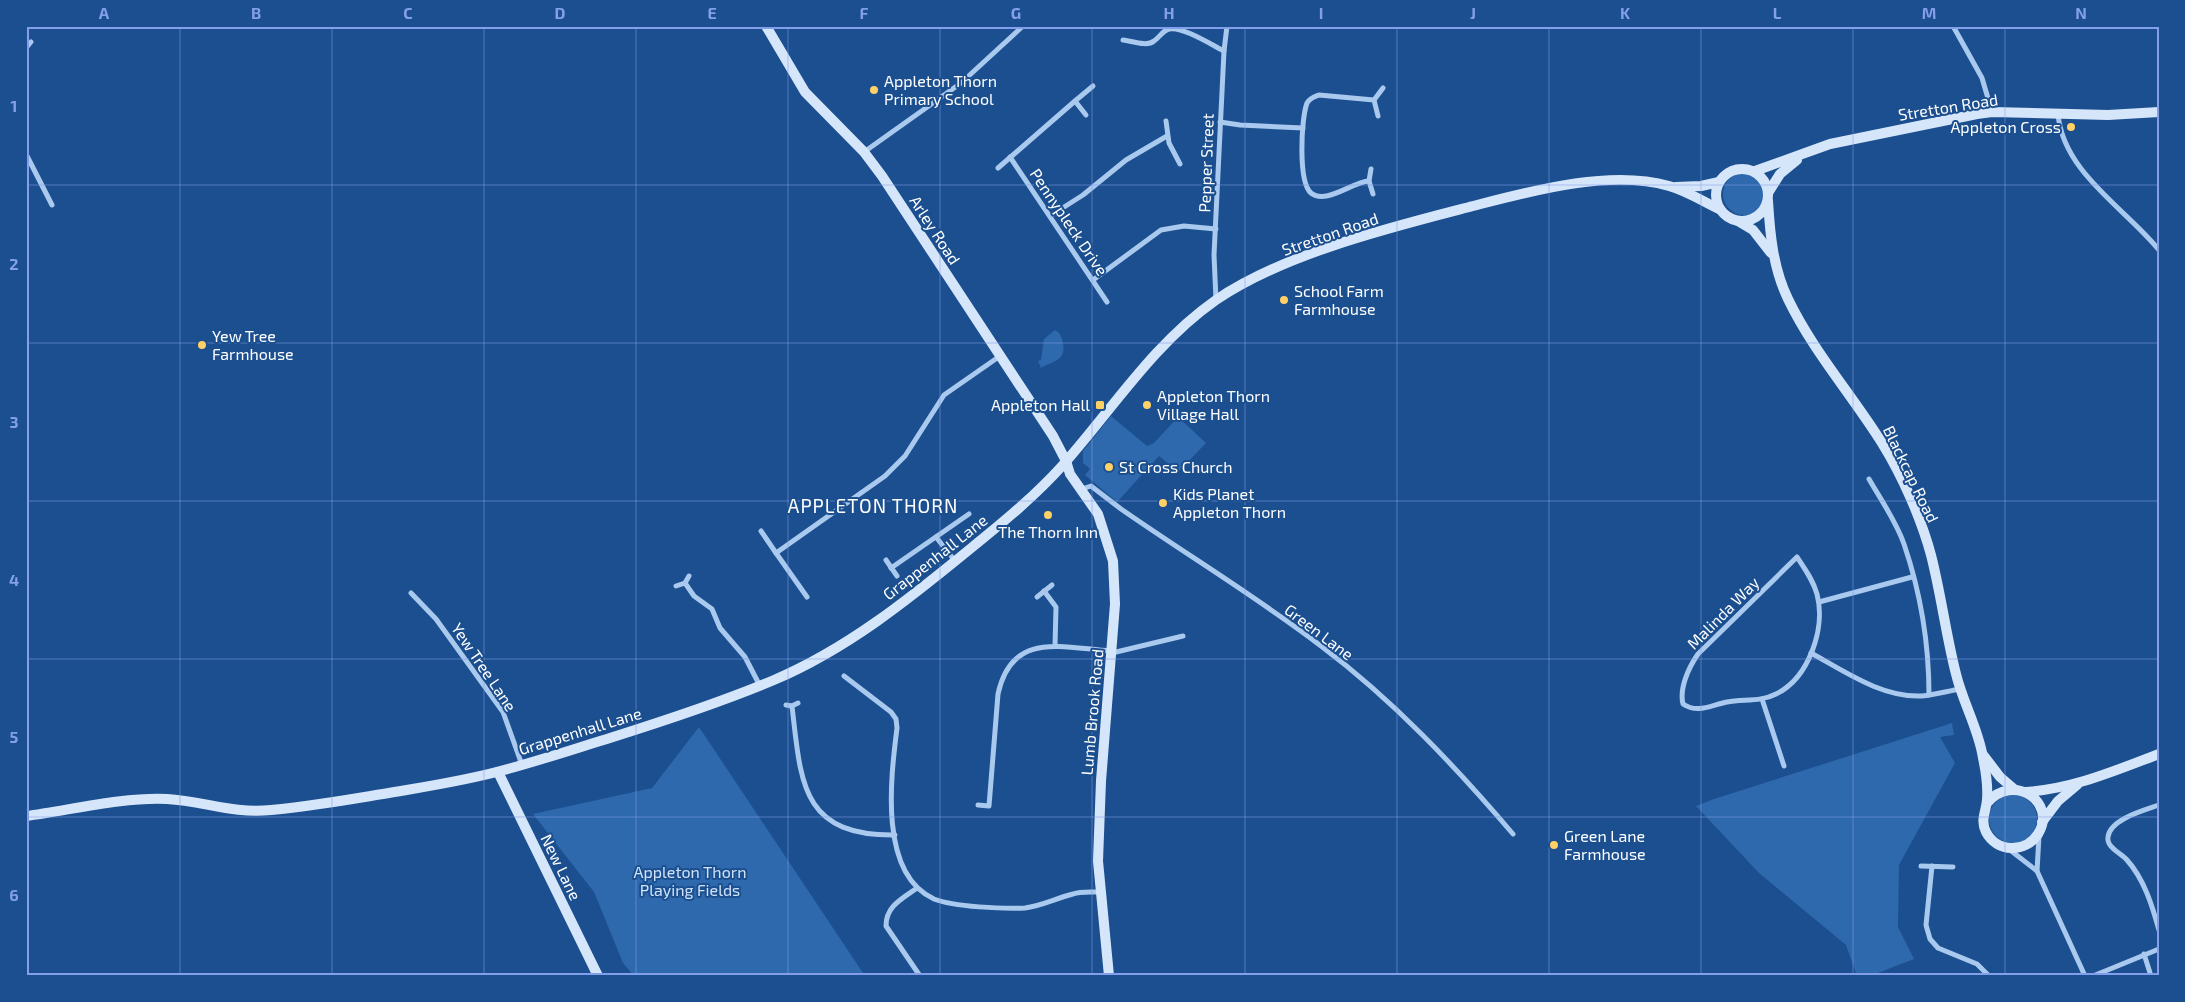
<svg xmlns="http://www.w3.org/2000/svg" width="2185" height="1002" font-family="'Exo 2',sans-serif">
<rect width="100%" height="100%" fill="#1b4f8f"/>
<g fill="#2e69ad">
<circle cx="1744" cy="194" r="21"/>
<path d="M1055,330C1060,333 1060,334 1062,339C1068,361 1055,360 1041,368L1038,361L1041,360L1044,339Z"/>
<path d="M1111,416L1147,446L1154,443L1178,417L1206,443L1178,472L1159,456L1117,502L1085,475L1090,469L1083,463V451Z"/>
<path d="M1952,723L1954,735L1940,737L1955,763L1899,865L1898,927L1914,959L1870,976H1857L1846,945L1759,873L1696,806L1714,799Z"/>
<path d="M699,727L865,976H634L623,963L594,892L533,814L652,788Z"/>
<circle cx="2013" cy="819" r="24"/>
</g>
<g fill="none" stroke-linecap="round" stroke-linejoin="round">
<g stroke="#a9c9ee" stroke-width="5">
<path d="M1953,26L1982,78L1992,112"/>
<path d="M1123,40C1132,41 1147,47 1154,41C1160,37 1162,31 1169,29C1182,26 1212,45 1224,51"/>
<path d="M26,48L31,42"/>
<path d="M2058,114C2063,172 2125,208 2159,250"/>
<path d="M1086,115L1075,101L1093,86"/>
<path d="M1378,116L1374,100L1383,88"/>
<path d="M1166,121L1169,143L1180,164"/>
<path d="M1220,122L1240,125L1303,128"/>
<path d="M864,152L961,83L1023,26"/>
<path d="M26,154L52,205"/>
<path d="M1010,157L1107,302"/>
<path d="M998,168L1075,101"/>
<path d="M1371,169L1369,181L1373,194"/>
<path d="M1369,181C1352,182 1326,205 1311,193C1298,182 1301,119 1307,103C1310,98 1314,97 1319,95L1374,100"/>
<path d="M1050,216L1083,195L1126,160L1167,136"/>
<path d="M1093,280L1161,230L1184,226L1216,229"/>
<path d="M1216,300L1214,255L1224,51L1227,26"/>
<path d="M1869,479C1881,500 1896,521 1904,544C1920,591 1929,645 1929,695"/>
<path d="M1082,489L1091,486L1121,509C1187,555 1257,597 1321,646C1393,700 1455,766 1513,834"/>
<path d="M761,531L776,553L885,476L905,456L944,395L1000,356"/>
<path d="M936,537L955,561"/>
<path d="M776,553L807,597"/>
<path d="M1797,557C1805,569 1813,580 1817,594C1826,628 1809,678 1776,694C1761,702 1744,699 1727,702C1711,705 1698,714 1683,704C1679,688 1689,667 1698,654Z"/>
<path d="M886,560L897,576"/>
<path d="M891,568L969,514"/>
<path d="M685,583L694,596L712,609L720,628L745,657L760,686"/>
<path d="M676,586L685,583L689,576"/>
<path d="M1044,591L1056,607L1055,646"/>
<path d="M411,593L436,619L503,712L522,765"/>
<path d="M1037,597L1052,585"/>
<path d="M1819,602L1912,577"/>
<path d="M1112,653L1183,636"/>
<path d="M1811,653C1844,671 1882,698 1922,696C1935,695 1948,691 1960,689"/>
<path d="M844,676L891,712L896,719L897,728C891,776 878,874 934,899C954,907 1004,909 1025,908C1041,906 1057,898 1073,894C1081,891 1091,892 1099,892"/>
<path d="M1762,699L1784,766"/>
<path d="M786,705L792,706L798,703"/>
<path d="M792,706C801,783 801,836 895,835"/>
<path d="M978,805L989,806L998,694C1012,630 1063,648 1111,651"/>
<path d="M2159,805C2145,810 2110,819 2108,837C2106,847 2121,853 2127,860C2144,879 2152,905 2159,930"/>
<path d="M2039,836L2037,871L2085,976"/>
<path d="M2010,850L2037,871"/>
<path d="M1921,866L1953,867"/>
<path d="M1932,866L1926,925L1930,939L1938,948L1977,964L1989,976"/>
<path d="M917,888C902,899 886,906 886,926L920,976"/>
<path d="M2144,954L2151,976"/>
<path d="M2093,976L2159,949"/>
</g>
<g stroke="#d6e6fa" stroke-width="10">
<path d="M766,26L805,92L864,152L882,176L1053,436L1066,461L1070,474L1098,514L1113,561L1115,604L1101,781L1098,861L1109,976"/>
<circle cx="1742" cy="195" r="26"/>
<path d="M1755,171L1830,144L1977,114L1992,112L2108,115L2159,112"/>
<path d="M1676,187L1701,186L1719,182"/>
<path d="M1768,193L1780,174L1797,160"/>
<path d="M1768,201C1770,234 1773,268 1788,299C1813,351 1852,395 1882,443C1902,475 1921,518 1931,555C1941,594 1946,635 1956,674C1963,703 1979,730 1983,758C1986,772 1988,787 1987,800C1986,812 1980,820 1986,832C1997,853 2026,853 2038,834C2058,802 2013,772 1987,803"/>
<path d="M1738,221L1753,230L1771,253"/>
<path d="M1984,756L2000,777L2014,789"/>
<path d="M498,772L598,976"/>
<path d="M2025,792C2073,789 2114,771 2159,754"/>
<path d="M26,816C71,810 122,797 167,799C204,801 232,814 271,810C308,807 346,800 383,794C423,787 465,781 504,770C541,760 577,748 613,737C667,720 722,702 774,680C847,649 909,599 970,549C1002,523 1034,497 1062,466C1112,410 1153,344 1216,300C1285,253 1392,227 1473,206C1531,191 1610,169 1669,186C1687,191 1704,202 1721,210"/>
<path d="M2042,822L2058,801L2077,785"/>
</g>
</g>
<path fill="none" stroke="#839eea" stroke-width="1" stroke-opacity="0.55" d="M180,26V976M332,26V976M484,26V976M636,26V976M788,26V976M940,26V976M1092,26V976M1245,26V976M1397,26V976M1549,26V976M1701,26V976M1853,26V976M2005,26V976M26,185H2159M26,343H2159M26,501H2159M26,659H2159M26,817H2159"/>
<g fill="#ffd166" stroke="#1b4f8f" stroke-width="2">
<circle cx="874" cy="90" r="5"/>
<circle cx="2071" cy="127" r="5"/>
<circle cx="1284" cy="300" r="5"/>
<circle cx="202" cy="345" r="5"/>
<rect x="1095" y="400" width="10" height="10" rx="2.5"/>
<circle cx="1147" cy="405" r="5"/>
<circle cx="1109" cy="467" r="5"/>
<circle cx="1163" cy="503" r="5"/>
<circle cx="1048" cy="515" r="5"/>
<circle cx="1554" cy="845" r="5"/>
</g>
<g text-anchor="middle" stroke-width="4" stroke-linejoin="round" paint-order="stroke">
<g font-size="16" fill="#fff" stroke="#1b4f8f" text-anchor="start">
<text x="884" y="87">Appleton Thorn<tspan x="884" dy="18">Primary School</tspan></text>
<text x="2061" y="133" text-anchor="end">Appleton Cross</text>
<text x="1294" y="297">School Farm<tspan x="1294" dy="18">Farmhouse</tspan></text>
<text x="212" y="342">Yew Tree<tspan x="212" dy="18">Farmhouse</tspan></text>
<text x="1157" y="402">Appleton Thorn<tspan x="1157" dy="18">Village Hall</tspan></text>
<text x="1090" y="411" text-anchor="end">Appleton Hall</text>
<text x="1119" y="473">St Cross Church</text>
<text x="1173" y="500">Kids Planet<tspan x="1173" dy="18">Appleton Thorn</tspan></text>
<text x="1048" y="538" text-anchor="middle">The Thorn Inn</text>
<text x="1564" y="842">Green Lane<tspan x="1564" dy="18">Farmhouse</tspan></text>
</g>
<g font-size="16" fill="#fff" stroke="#1b4f8f">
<text transform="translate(1948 107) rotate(-9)" y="6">Stretton Road</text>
<text transform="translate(1206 163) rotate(-88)" y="6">Pepper Street</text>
<text transform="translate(1069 222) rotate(56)" y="6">Pennypleck Drive</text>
<text transform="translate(935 230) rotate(57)" y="6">Arley Road</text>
<text transform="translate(1330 234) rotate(-19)" y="6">Stretton Road</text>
<text transform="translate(1911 474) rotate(64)" y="6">Blackcap Road</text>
<text transform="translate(935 557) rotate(-38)" y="6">Grappenhall Lane</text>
<text transform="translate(1723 613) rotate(-45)" y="6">Malinda Way</text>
<text transform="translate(1319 632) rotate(37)" y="6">Green Lane</text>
<text transform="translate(484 667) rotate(56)" y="6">Yew Tree Lane</text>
<text transform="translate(1092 712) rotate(-85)" y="6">Lumb Brook Road</text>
<text transform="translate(580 731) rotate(-17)" y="6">Grappenhall Lane</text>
<text transform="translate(561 867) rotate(64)" y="6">New Lane</text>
</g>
<g font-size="16" fill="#cfe3fa" stroke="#1b4f8f">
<text x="690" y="878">Appleton Thorn<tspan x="690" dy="18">Playing Fields</tspan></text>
</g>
<g font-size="19" letter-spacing="1" fill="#fff" stroke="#1b4f8f">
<text x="873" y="513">APPLETON THORN</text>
</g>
</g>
<rect width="2185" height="1002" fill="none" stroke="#1b4f8f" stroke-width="55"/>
<rect x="28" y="28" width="2130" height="946" fill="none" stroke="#839eea" stroke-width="2"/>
<g font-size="16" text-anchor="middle" font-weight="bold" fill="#839eea">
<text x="104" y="19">A</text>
<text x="256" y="19">B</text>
<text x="408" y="19">C</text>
<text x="560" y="19">D</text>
<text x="712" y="19">E</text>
<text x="864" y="19">F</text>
<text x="1016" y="19">G</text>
<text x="1169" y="19">H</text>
<text x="1321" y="19">I</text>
<text x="1473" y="19">J</text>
<text x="1625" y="19">K</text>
<text x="1777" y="19">L</text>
<text x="1929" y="19">M</text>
<text x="2081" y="19">N</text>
<text x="14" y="112">1</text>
<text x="14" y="270">2</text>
<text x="14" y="428">3</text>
<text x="14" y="586">4</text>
<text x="14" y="743">5</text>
<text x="14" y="901">6</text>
</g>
</svg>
